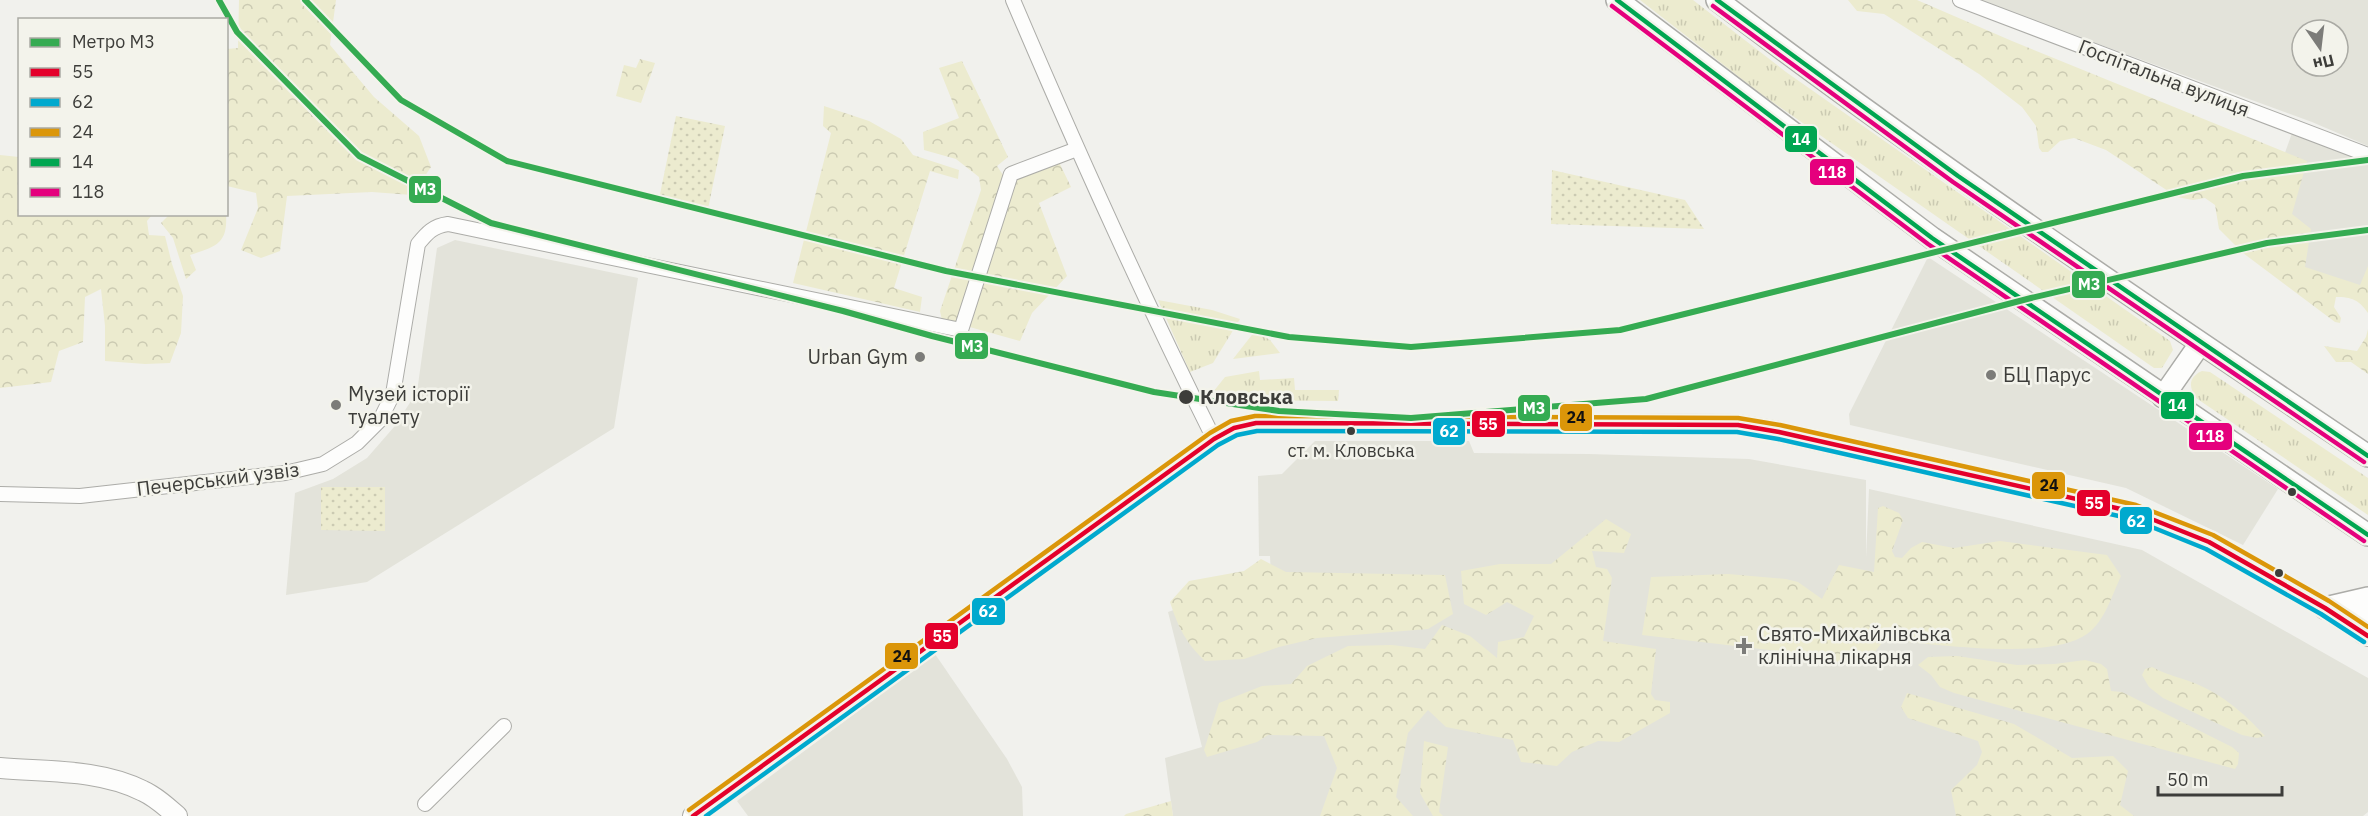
<svg xmlns="http://www.w3.org/2000/svg" width="2368" height="816" font-family="'IBM Plex Sans',sans-serif">
<defs>
<pattern id="grass-tufts" width="24" height="20" patternUnits="userSpaceOnUse" patternTransform="scale(1.5)"><rect width="24" height="20" fill="#ecebcf"/><path d="M3 7l-1-3M5 7V3M7 7l1-3M15 17l-1-3M17 17v-4M19 17l1-3" fill="none" stroke="#cbcab2"/></pattern>
<pattern id="forest-crowns" width="20" height="18" patternUnits="userSpaceOnUse" patternTransform="scale(1.5)"><rect width="20" height="18" fill="#ecebcf"/><path d="M2 6a3 3 0 1 1 6 0M12 15a3 3 0 1 1 6 0" fill="none" stroke="#cbcab2"/></pattern>
<pattern id="park-dots" width="8" height="8" patternUnits="userSpaceOnUse" patternTransform="scale(1.5)"><rect width="8" height="8" fill="#ecebcf"/><path d="M2 2h.1M6 6h.1" fill="none" stroke="#cbcab2" stroke-width="1.8" stroke-linecap="round"/></pattern>
</defs>
<rect width="100%" height="100%" fill="#f1f1ed"/>
<g fill="#e3e3da" fill-rule="evenodd">
<path d="M1978,0H2368V146L2312,122ZM2302,30H2338V66H2302Z"/>
<path d="M2292,133L2368,160V291L2310,271L2244,231L2281,164Z"/>
<path d="M455,240L638,278L614,428L367,582L286,595L295,493L333,479L367,458L394,427L417,392L437,248Z"/>
<path d="M1928,257L2278,489L2243,545L2126,488L1850,425L1849,414Z"/>
<path d="M1315,441H1469L1474,453L1589,454L1749,459L1866,480V558L1869,489L2142,550L2368,678V812L2363,816H1173L1165,758L1202,747L1168,612L1271,576L1270,556H1259L1258,476L1282,474Z"/>
<path d="M935,654L1007,759L1022,787L1023,816H748L737,801Z"/>
</g>
<g fill="url(#grass-tufts)">
<path d="M1640,0H1693L1786,72L2170,341L2173,350L2162,368H2154L1761,94Z"/>
<path d="M1158,300L1212,310L1240,319L1213,363L1190,372Z"/>
<path d="M1255,331L1270,340L1280,353L1233,359Z"/>
<path d="M1259,371L1260,380L1294,378L1295,390H1339L1338,401L1221,400L1213,392L1225,377Z"/>
<path d="M2202,371L2210,372L2368,478V515L2196,398C2188,386 2189,377 2202,371Z"/>
</g>
<g fill="url(#forest-crowns)">
<path d="M239,0H336L330,45L374,97L419,136L431,167L412,195L372,192L287,196L280,251L261,258L241,250L258,208L256,193L227,186V49L238,48Z"/>
<path d="M1848,0H1917L2012,41L2307,161L2292,214L2311,229L2305,267L2360,285L2368,266V313C2359,300 2352,297 2336,297L2334,307L2341,318L2340,323L2335,322L2243,253L2219,229L2215,205L2205,198L2193,200L2177,197L2106,150L2074,138L2060,141L2048,152H2042L2039,148L2036,126L2022,107L1979,74L1884,14L1857,11Z"/>
<path d="M640,59L655,63L641,103L616,96L624,65L636,68Z"/>
<path d="M962,61L1008,157L997,166L1005,178L961,319L953,324L942,320L940,311L981,190L979,177L956,159L924,150L923,132L959,118L939,68Z"/>
<path d="M824,106L869,121L901,139L913,155L959,170L958,179L930,171L894,288L922,297L920,312L793,283L831,133L823,126Z"/>
<path d="M0,155L19,157L20,214L152,215L147,221L149,235L165,236L172,264L183,296L181,333L170,363L145,364L105,361V326L101,289L85,297L83,342L59,351L51,382L0,388Z"/>
<path d="M1058,160L1071,187L1039,203L1067,276L1032,313L1020,341L966,326L1015,177Z"/>
<path d="M169,215H226C228,244 215,247 190,255L196,270L186,279L173,238L161,223Z"/>
<path d="M2368,329V374L2351,362H2336L2324,346L2357,351L2366,337Z"/>
<path d="M1883,506L1899,513L1903,520L1892,551L1895,557L1902,558L1911,548L1922,542L1954,548L2000,541L2107,555L2121,576C2112,595 2105,621 2087,634C2048,662 1932,643 1884,640L1867,662C1845,663 1823,664 1803,654L1642,635L1651,577L1728,574L1786,579L1798,582L1822,599L1839,565L1874,572L1878,508Z"/>
<path d="M1606,519L1631,534L1624,553L1592,551L1596,567L1607,569L1612,578L1603,641L1656,649L1651,694L1655,700L1670,702V713L1619,742L1598,741L1572,752L1557,766L1521,762L1513,740L1446,727L1428,710L1408,733L1396,797L1413,816H1320L1337,768L1324,736L1268,735L1257,742L1207,757L1204,750L1219,703L1262,686L1291,684L1307,666L1348,646L1392,645L1425,649L1442,625L1470,636L1497,658L1498,642L1524,637L1534,616L1507,602L1486,615L1464,604L1461,571L1500,564H1551Z"/>
<path d="M1261,559L1286,572L1445,575L1453,614L1428,629L1317,638L1279,647L1244,659L1205,661C1186,643 1178,627 1170,602L1189,581L1244,571Z"/>
<path d="M1957,656L2017,665L2055,664L2085,660L2101,664L2107,669L2111,691L2122,692L2232,747L2239,753L2238,764L2235,769L1954,693L1940,687L1931,675L1918,665L1928,657Z"/>
<path d="M2152,667C2163,673 2174,676 2186,680C2219,691 2243,712 2265,736L2257,738L2242,735L2163,698L2149,687L2142,675L2145,669Z"/>
<path d="M1907,693L2014,724L2072,758L2113,756L2128,771L2120,805L2134,816H1956L1951,790L1977,765L1982,752L1978,741L1908,718L1901,707Z"/>
<path d="M1424,741L1448,747L1439,812L1443,816H1433L1420,793Z"/>
<path d="M1171,801L1173,816H1124L1126,814Z"/>
</g>
<g fill="url(#park-dots)">
<path d="M676,116L725,126L707,214L658,204Z"/>
<path d="M1552,170L1685,200L1704,229L1551,224Z"/>
<path d="M321,487H385V531L321,530Z"/>
</g>
<g fill="none" stroke-linecap="round" stroke-linejoin="round">
<defs>
<g id="street">
<path d="M1013,0C1076,148 1142,295 1214,439"/>
<path d="M1960,0L2368,155"/>
<path d="M0,494L80,496L285,473L323,464L357,443L380,420L393,394L418,244C427,233 433,226 448,224L961,330L1011,174L1077,149"/>
<path d="M425,804L504,726"/>
</g>
<g id="secondary">
<path d="M0,768C47,772 100,769 143,791C156,797 167,807 177,816"/>
<path d="M693,816L1214,439L1234,428L1256,423L1738,425L1779,432L2134,512L2209,542L2325,608L2368,636"/>
</g>
<g id="primary">
<path d="M1617,0L1932,238L2368,535"/>
<path d="M1717,0C1928,160 2148,308 2368,456"/>
<path d="M2163,397L2200,344"/>
<path d="M2325,608L2368,598"/>
<path d="M2364,633L2360,615L2368,600"/>
</g>
</defs>
<use href="#street" stroke="#acaca8" stroke-width="16"/>
<use href="#secondary" stroke="#acaca8" stroke-width="22"/>
<use href="#primary" stroke="#acaca8" stroke-width="24"/>
<use href="#street" stroke="#fdfdfc" stroke-width="14"/>
<use href="#secondary" stroke="#fdfdfc" stroke-width="20"/>
<use href="#primary" stroke="#fdfdfc" stroke-width="21"/>
<defs>
<path id="bus-1" d="M693,816L1214,439L1234,428L1256,423L1738,425L1779,432L2134,512L2209,542L2325,608L2368,636"/>
<path id="bus-2" d="M706,816L1218,445L1237,435L1257,431L1737,432L1778,439L2132,519L2206,549L2321,614L2364,642"/>
<path id="bus-3" d="M689,810L1210,433L1231,421L1255,416L1738,418L1780,425L2136,505L2213,535L2329,601L2368,627"/>
<g id="bus-4">
<path d="M1617,0L1932,238L2368,535"/>
<path d="M1717,0L1958,176L2368,456"/>
</g>
<g id="bus-5">
<path d="M1612,6L1928,244L2364,541"/>
<path d="M1713,6L1953,182L2364,462"/>
</g>
</defs>
<use href="#bus-1" stroke="#f3f3eb" stroke-width="9"/>
<use href="#bus-2" stroke="#f3f3eb" stroke-width="9"/>
<use href="#bus-3" stroke="#f3f3eb" stroke-width="9"/>
<use href="#bus-4" stroke="#f3f3eb" stroke-width="9"/>
<use href="#bus-5" stroke="#f3f3eb" stroke-width="9"/>
<use href="#bus-1" stroke="#e4002b" stroke-width="4.5"/>
<use href="#bus-2" stroke="#00a9ce" stroke-width="4.5"/>
<use href="#bus-3" stroke="#db9609" stroke-width="4.5"/>
<use href="#bus-4" stroke="#00a651" stroke-width="4.5"/>
<use href="#bus-5" stroke="#e5007d" stroke-width="4.5"/>
<defs>
<g id="metro-1">
<path d="M219,0L237,32L359,156L491,223L843,311L932,336L1154,392L1279,411L1411,418L1646,399L2031,298L2267,243L2368,230"/>
<path d="M305,0L401,100L507,161L946,271L1289,337L1411,347L1620,330L2243,176L2368,160"/>
</g>
</defs>
<use href="#metro-1" stroke="#f3f3eb" stroke-width="10"/>
<use href="#metro-1" stroke="#35ab52" stroke-width="6"/>
</g>
<g fill="#7c7c79" stroke="#f3f3eb" stroke-width="2">
<circle cx="920" cy="357" r="6"/>
<circle cx="1991" cy="375" r="6"/>
<circle cx="336" cy="405" r="6"/>
<path d="M1741 637h6v6h6v6h-6v6h-6v-6h-6v-6h6z"/>
</g>
<g fill="#3d3d3a" stroke="#f3f3eb" stroke-width="2">
<circle cx="1186" cy="397" r="8"/>
<circle cx="1351" cy="431" r="5"/>
<circle cx="2292" cy="492" r="5"/>
<circle cx="2279" cy="573" r="5"/>
</g>
<g text-anchor="middle" stroke-width="5" stroke-linejoin="round" paint-order="stroke">
<g font-size="18" fill="#3d3d3a" stroke="#f3f3eb">
<text x="1351" y="457">ст. м. Кловська</text>
</g>
<g font-size="20" fill="#3d3d3a" stroke="#f3f3eb">
<text transform="translate(2164 78) rotate(21)" y="7">Госпітальна вулиця</text>
<text transform="translate(218 479) rotate(-7)" y="7">Печерський узвіз</text>
</g>
<g font-size="20" fill="#3d3d3a" stroke="#f3f3eb" text-anchor="start">
<text x="908" y="364" text-anchor="end">Urban Gym</text>
<text x="2003" y="382">БЦ Парус</text>
<text x="348" y="401">Музей історії<tspan x="348" dy="23">туалету</tspan></text>
<text x="1758" y="641">Свято-Михайлівська<tspan x="1758" dy="23">клінічна лікарня</tspan></text>
</g>
<g font-size="20" font-weight="bold" fill="#3d3d3a" stroke="#f3f3eb" text-anchor="start">
<text x="1200" y="404">Кловська</text>
</g>
</g>
<g stroke="#f3f3eb" stroke-width="2">
<rect x="1784" y="125" width="34" height="28" rx="6" fill="#00a651"/>
<rect x="1809" y="158" width="46" height="28" rx="6" fill="#e5007d"/>
<rect x="408" y="175" width="34" height="29" rx="6" fill="#35ab52"/>
<rect x="2071" y="270" width="35" height="29" rx="6" fill="#35ab52"/>
<rect x="954" y="332" width="35" height="28" rx="6" fill="#35ab52"/>
<rect x="2160" y="391" width="35" height="29" rx="6" fill="#00a651"/>
<rect x="1517" y="394" width="34" height="28" rx="6" fill="#35ab52"/>
<rect x="1559" y="403" width="34" height="29" rx="6" fill="#db9609"/>
<rect x="1471" y="410" width="35" height="28" rx="6" fill="#e4002b"/>
<rect x="1432" y="417" width="34" height="29" rx="6" fill="#00a9ce"/>
<rect x="2188" y="422" width="45" height="29" rx="6" fill="#e5007d"/>
<rect x="2031" y="471" width="35" height="29" rx="6" fill="#db9609"/>
<rect x="2076" y="489" width="35" height="28" rx="6" fill="#e4002b"/>
<rect x="2119" y="506" width="34" height="29" rx="6" fill="#00a9ce"/>
<rect x="971" y="597" width="35" height="29" rx="6" fill="#00a9ce"/>
<rect x="924" y="622" width="35" height="28" rx="6" fill="#e4002b"/>
<rect x="884" y="642" width="35" height="28" rx="6" fill="#db9609"/>
</g>
<g font-size="16" text-anchor="middle" font-weight="bold" fill="#fff">
<text x="1801" y="145">14</text>
<text x="1832" y="178">118</text>
<text x="425" y="195">M3</text>
<text x="2089" y="290">M3</text>
<text x="972" y="352">M3</text>
<text x="2177" y="411">14</text>
<text x="1534" y="414">M3</text>
<text x="1488" y="430">55</text>
<text x="1449" y="437">62</text>
<text x="2210" y="442">118</text>
<text x="2094" y="509">55</text>
<text x="2136" y="527">62</text>
<text x="988" y="617">62</text>
<text x="942" y="642">55</text>
</g>
<g font-size="16" text-anchor="middle" font-weight="bold" fill="#111">
<text x="1576" y="423">24</text>
<text x="2049" y="491">24</text>
<text x="902" y="662">24</text>
</g>
<rect x="18" y="18" width="210" height="198" fill="#f3f3eb" stroke="#aaaaa4" stroke-width="1.5"/>
<rect x="30" y="38" width="30" height="9" fill="#35ab52" stroke="#aaaaa4" stroke-width="1.5"/>
<text x="72" y="48" font-size="18" fill="#3d3d3a">Метро M3</text>
<rect x="30" y="68" width="30" height="9" fill="#e4002b" stroke="#aaaaa4" stroke-width="1.5"/>
<text x="72" y="78" font-size="18" fill="#3d3d3a">55</text>
<rect x="30" y="98" width="30" height="9" fill="#00a9ce" stroke="#aaaaa4" stroke-width="1.5"/>
<text x="72" y="108" font-size="18" fill="#3d3d3a">62</text>
<rect x="30" y="128" width="30" height="9" fill="#db9609" stroke="#aaaaa4" stroke-width="1.5"/>
<text x="72" y="138" font-size="18" fill="#3d3d3a">24</text>
<rect x="30" y="158" width="30" height="9" fill="#00a651" stroke="#aaaaa4" stroke-width="1.5"/>
<text x="72" y="168" font-size="18" fill="#3d3d3a">14</text>
<rect x="30" y="188" width="30" height="9" fill="#e5007d" stroke="#aaaaa4" stroke-width="1.5"/>
<text x="72" y="198" font-size="18" fill="#3d3d3a">118</text>
<g transform="translate(2320 48) rotate(166)"><circle r="28" fill="#f3f3eb" stroke="#aaaaa4" stroke-width="1.5"/>
<path d="M0-4.5L10 22L0 15L-10 22Z" fill="#7c7c79"/>
<text y="-9" font-size="16" font-weight="bold" text-anchor="middle" fill="#3d3d3a">Пн</text>
</g>
<path d="M2158 786v9h124v-9" fill="none" stroke="#3d3d3a" stroke-width="3"/>
<text x="2167" y="786" font-size="18" fill="#3d3d3a" stroke="#f3f3eb" stroke-width="4.5" paint-order="stroke">50 m</text>
</svg>
